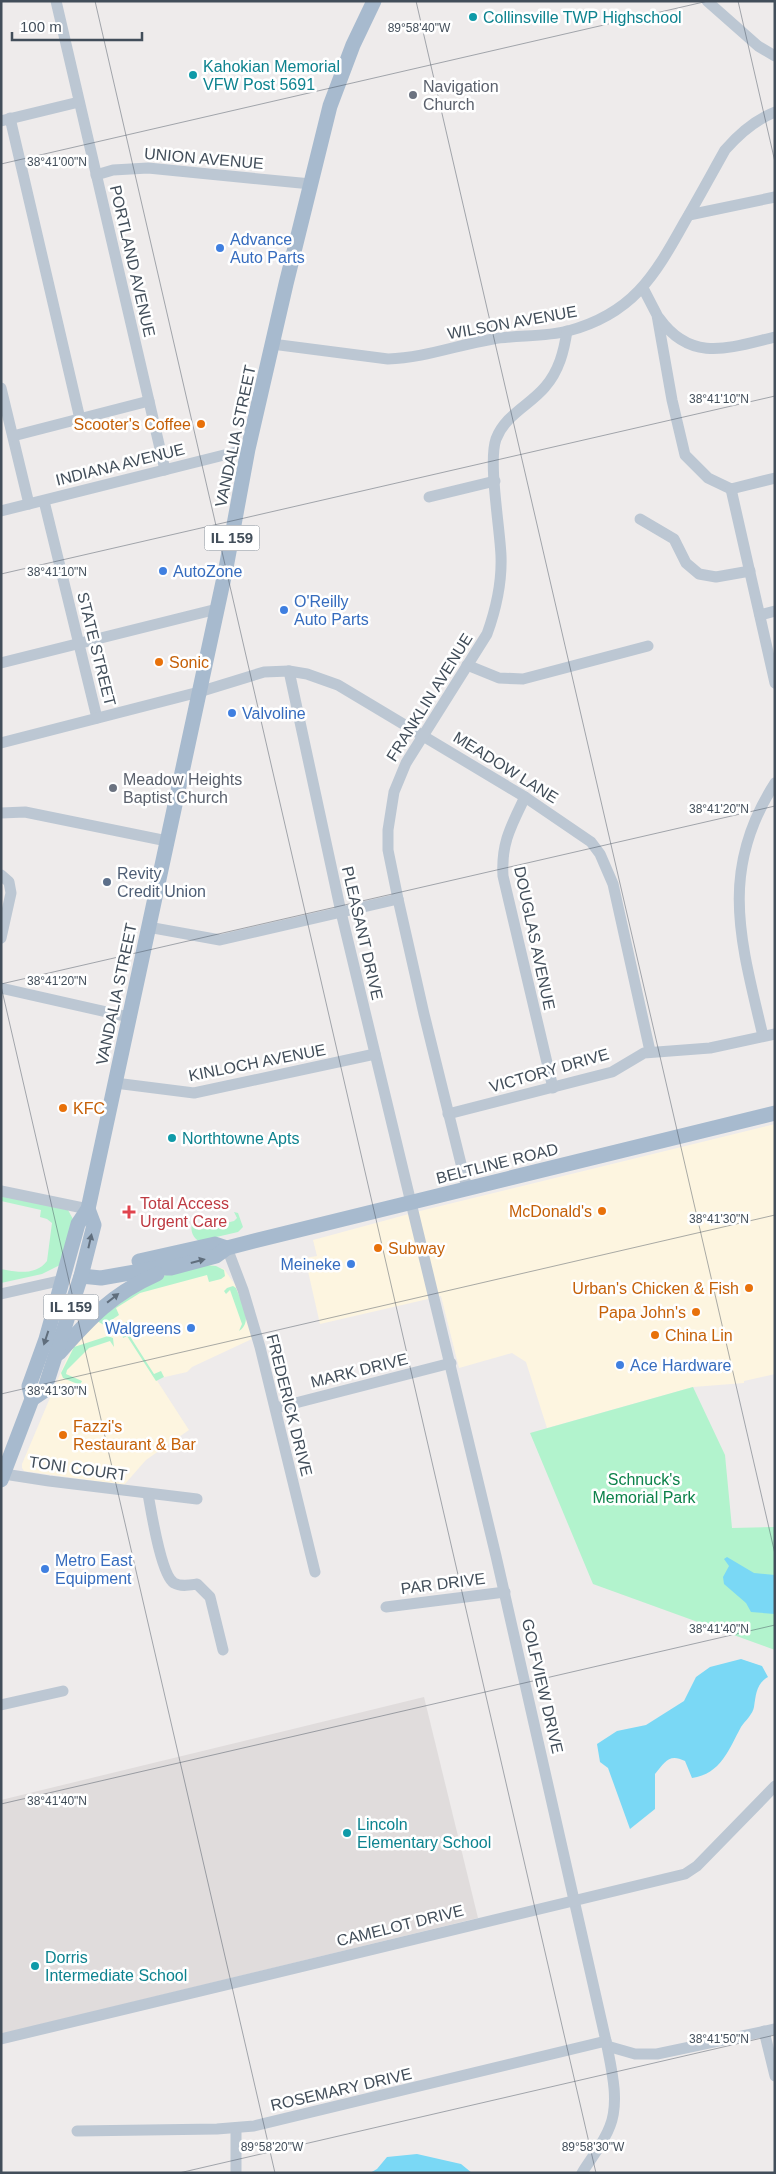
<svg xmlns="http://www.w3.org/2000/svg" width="776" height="2174" font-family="Helvetica,sans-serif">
<rect width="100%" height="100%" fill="#eeebeb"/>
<g fill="#fdf5e0">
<path d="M775,1124V1374L744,1381V1383L693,1387L547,1428L526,1362L512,1353L459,1368L441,1296L320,1324L305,1258L317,1256L313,1240L420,1211Z"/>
<path d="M207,1264L224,1269L236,1286L254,1338L192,1367L187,1372L156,1379L189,1430L146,1460L124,1485L24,1471L22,1468V1464L66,1360L73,1348L116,1299L166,1274Z"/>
</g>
<path fill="#e0dcdc" d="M424,1697L478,1918L1,2034V1800Z"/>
<g fill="#b2f3cd">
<path d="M1,1195L68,1210L74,1221L62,1264L42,1274L1,1283V1269C16,1272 36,1276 47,1261L52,1223L47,1219L40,1217L41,1210L1,1201Z"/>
<path d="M234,1212L238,1213L243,1227L238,1232L199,1241C193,1238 190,1230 192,1224L199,1230L234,1221L237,1218Z"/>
<path d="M206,1265L216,1266L224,1270L225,1276L221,1279L209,1282L207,1275L140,1293L116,1308L119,1315L104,1325L97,1321L147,1283L166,1275Z"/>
<path d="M233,1286L236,1288C241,1301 254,1322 239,1331L242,1324L230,1290L226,1294L224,1291L227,1288Z"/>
<path d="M126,1322L129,1323L124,1327L154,1374L161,1371L164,1377L156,1381L127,1336L123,1338L121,1329Z"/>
<path d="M108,1336L113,1338L114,1347L110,1341L89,1348L67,1370L66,1374L82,1381L80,1385L63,1378L61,1373L74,1347Z"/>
<path d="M693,1387L725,1455L732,1528L775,1527V1650L593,1584L530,1433Z"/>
</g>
<g fill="#7ad8f5">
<path d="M727,1557L754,1573L775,1575V1614L751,1612L746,1603L724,1584L723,1577L729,1566L724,1559Z"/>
<path d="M741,1659L762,1666L768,1677C756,1684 756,1695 754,1707C753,1714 745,1721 741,1727C729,1749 721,1774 692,1778L685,1761C669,1753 665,1762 655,1774V1809L630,1829L608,1768L600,1762L597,1744L617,1731L646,1725L684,1701L696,1677L710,1667Z"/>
<path d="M417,2154L461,2164L472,2173H370L377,2169L387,2157Z"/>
</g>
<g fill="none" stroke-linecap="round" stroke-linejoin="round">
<g stroke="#bcc7d3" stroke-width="11">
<path d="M56,1L165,470"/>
<path d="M707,1L758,46L775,56"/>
<path d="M10,118L80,419"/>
<path d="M1,121L79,102"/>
<path d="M96,175L113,170L148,168L311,184"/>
<path d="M689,215L775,197"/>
<path d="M643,288L657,315L672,400L685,455L708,478L731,489"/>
<path d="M659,318C691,363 729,348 775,337"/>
<path d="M272,344L388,359C424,358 457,345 493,339C518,335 544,337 568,331C632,314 654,277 684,223C698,199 711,175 725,150C739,134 755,120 775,112"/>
<path d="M1,388L29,504"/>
<path d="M13,436L149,401"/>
<path d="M731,489L775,683"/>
<path d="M731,489L775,478"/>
<path d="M429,497L495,481"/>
<path d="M44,501L97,718"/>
<path d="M1,511L248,449"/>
<path d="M640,519L674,539L686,563L699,574L716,577L750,571"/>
<path d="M760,615L775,611"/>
<path d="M1,663L217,609"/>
<path d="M467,665L499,678L523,679L648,646"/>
<path d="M289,671L341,912L496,1556L606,2041C611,2067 620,2101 610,2126C604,2143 591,2158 582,2173"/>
<path d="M1,743L199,692L264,672L289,671L307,674L338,685L525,797L591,842L600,854L613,884L650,1051"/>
<path d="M525,797C511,826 501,843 503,876L553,1088"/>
<path d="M1,813L25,812L167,841"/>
<path d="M1,875L9,882L11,893L1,938"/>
<path d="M148,927L220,940L398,899"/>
<path d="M1,988L129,1017"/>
<path d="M763,1036C741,942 718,871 775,783"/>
<path d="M115,1083L194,1093L375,1054"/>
<path d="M448,1114L612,1072L644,1053L710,1048L775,1034"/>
<path d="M467,1188L424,1014L398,899L388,850V830L394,792L406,763L487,634C496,609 502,583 501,556C500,528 488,462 496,439C505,415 530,405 545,387C559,371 564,351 567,331"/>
<path d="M1,1191L88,1209"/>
<path d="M227,1248L243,1290L260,1347L315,1572"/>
<path d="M1,1294L63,1280"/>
<path d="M276,1408L451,1363"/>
<path d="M4,1474L49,1481L197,1499"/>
<path d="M148,1494C151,1510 161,1575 174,1583C181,1587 190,1585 197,1584L210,1597L223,1650"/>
<path d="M386,1607L505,1592"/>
<path d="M1,1705L63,1691"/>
<path d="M764,2031L775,2076"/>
<path d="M1,2039L685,1874L697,1866L775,1786"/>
<path d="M607,2046L635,2054H657L775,2029"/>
<path d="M236,2128V2173"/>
<path d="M77,2131L217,2129L254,2126L606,2041"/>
</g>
<g stroke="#a7bace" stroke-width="15">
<path d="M139,1261L215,1244L227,1248"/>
<path d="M81,1276L101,1278L158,1268H171L216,1256L227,1248L254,1241L775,1113"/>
<path d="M59,1353C90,1318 112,1294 157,1274"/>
<path d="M32,1399L44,1391L81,1276L94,1225L88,1209"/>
<path d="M1,1480L32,1399L29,1386L46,1339L78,1224L88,1209L226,568L248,449L286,284L330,106L353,45L374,1"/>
</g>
</g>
<defs><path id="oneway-solid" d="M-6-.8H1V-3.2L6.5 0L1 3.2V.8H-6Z" transform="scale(1.25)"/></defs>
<g fill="#606e7d">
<use href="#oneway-solid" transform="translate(90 1241) rotate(-77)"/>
<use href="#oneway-solid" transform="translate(198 1261) rotate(-15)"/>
<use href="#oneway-solid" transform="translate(113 1298) rotate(-38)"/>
<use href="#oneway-solid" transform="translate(46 1338) rotate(108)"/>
</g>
<path fill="none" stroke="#424e5a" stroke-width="1" stroke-opacity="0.45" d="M95,1L596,2173M416,1L775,1554M738,1L775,162M1,164L708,1M1,574L775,396M1,984L775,806M1,986L275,2173M1,1394L775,1215M1,1804L775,1625M179,2173L775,2035"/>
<g fill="#0f9aa8" stroke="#fff" stroke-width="2">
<circle cx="473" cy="17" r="5"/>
<circle cx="193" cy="75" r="5"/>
<circle cx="172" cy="1138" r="5"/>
<circle cx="347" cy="1833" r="5"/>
<circle cx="35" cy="1966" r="5"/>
</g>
<g fill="#6b7280" stroke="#fff" stroke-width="2">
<circle cx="413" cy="95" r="5"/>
<circle cx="113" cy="788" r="5"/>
</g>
<g fill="#3f7fe0" stroke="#fff" stroke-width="2">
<circle cx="220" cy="248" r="5"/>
<circle cx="163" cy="571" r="5"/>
<circle cx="284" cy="610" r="5"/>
<circle cx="232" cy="713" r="5"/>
<circle cx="351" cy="1264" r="5"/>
<circle cx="191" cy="1328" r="5"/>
<circle cx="620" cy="1365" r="5"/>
<circle cx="45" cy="1569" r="5"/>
</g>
<g fill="#e8710a" stroke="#fff" stroke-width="2">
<circle cx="201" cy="424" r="5"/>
<circle cx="159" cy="662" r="5"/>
<circle cx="63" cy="1108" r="5"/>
<circle cx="602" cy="1211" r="5"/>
<circle cx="378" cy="1248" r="5"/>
<circle cx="749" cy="1288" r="5"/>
<circle cx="696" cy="1312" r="5"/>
<circle cx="655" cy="1335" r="5"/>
<circle cx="63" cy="1435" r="5"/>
</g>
<circle fill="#5c6f8a" stroke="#fff" stroke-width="2" cx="107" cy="882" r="5"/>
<path fill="#e0444e" stroke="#fff" stroke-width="2" d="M126.5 1204.5h5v5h5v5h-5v5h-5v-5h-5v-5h5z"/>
<g text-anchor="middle" stroke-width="5" stroke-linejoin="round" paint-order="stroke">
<g fill="#fff" stroke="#7b838c" stroke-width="1">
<rect x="204.5" y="525.5" width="55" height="25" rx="4"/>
<rect x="43.5" y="1294.5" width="55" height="25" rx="4"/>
</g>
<g font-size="15" font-weight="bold" fill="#424e5a">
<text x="232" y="543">IL 159</text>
<text x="71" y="1312">IL 159</text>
</g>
<g font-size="16" fill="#0d838f" stroke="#fff" text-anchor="start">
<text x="483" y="23">Collinsville TWP Highschool</text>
<text x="203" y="72">Kahokian Memorial<tspan x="203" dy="18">VFW Post 5691</tspan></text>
<text x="182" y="1144">Northtowne Apts</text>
<text x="357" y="1830">Lincoln<tspan x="357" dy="18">Elementary School</tspan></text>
<text x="45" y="1963">Dorris<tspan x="45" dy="18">Intermediate School</tspan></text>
</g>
<g font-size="16" fill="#5b616d" stroke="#fff" text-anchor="start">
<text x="423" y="92">Navigation<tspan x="423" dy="18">Church</tspan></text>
<text x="123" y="785">Meadow Heights<tspan x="123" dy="18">Baptist Church</tspan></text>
</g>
<g font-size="16" fill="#424e5a" stroke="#fff">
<text transform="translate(204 158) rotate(5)" y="6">UNION AVENUE</text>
<text transform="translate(133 261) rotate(77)" y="6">PORTLAND AVENUE</text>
<text transform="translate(512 322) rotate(-10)" y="6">WILSON AVENUE</text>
<text transform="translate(235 436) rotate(-78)" y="6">VANDALIA STREET</text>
<text transform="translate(120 464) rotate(-14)" y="6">INDIANA AVENUE</text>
<text transform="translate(97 649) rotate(76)" y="6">STATE STREET</text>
<text transform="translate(429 697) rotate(-58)" y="6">FRANKLIN AVENUE</text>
<text transform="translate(506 767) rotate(32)" y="6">MEADOW LANE</text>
<text transform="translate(363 933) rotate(77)" y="6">PLEASANT DRIVE</text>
<text transform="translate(535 938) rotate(78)" y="6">DOUGLAS AVENUE</text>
<text transform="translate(116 994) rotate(-78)" y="6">VANDALIA STREET</text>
<text transform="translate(257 1062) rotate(-11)" y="6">KINLOCH AVENUE</text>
<text transform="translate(549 1070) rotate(-16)" y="6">VICTORY DRIVE</text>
<text transform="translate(497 1163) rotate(-14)" y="6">BELTLINE ROAD</text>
<text transform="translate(359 1370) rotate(-14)" y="6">MARK DRIVE</text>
<text transform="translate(290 1405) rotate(76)" y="6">FREDERICK DRIVE</text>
<text transform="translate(78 1468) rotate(8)" y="6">TONI COURT</text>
<text transform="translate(443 1583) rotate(-7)" y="6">PAR DRIVE</text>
<text transform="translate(543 1686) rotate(77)" y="6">GOLFVIEW DRIVE</text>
<text transform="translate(400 1925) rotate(-14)" y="6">CAMELOT DRIVE</text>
<text transform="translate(341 2089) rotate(-13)" y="6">ROSEMARY DRIVE</text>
</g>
<g font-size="16" fill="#366cbe" stroke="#fff" text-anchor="start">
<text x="230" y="245">Advance<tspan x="230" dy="18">Auto Parts</tspan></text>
<text x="173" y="577">AutoZone</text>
<text x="294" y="607">O'Reilly<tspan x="294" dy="18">Auto Parts</tspan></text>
<text x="242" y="719">Valvoline</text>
<text x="341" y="1270" text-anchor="end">Meineke</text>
<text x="181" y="1334" text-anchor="end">Walgreens</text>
<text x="630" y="1371">Ace Hardware</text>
<text x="55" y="1566">Metro East<tspan x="55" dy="18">Equipment</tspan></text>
</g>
<g font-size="16" fill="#c56008" stroke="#fff" text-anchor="start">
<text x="191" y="430" text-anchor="end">Scooter's Coffee</text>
<text x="169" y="668">Sonic</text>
<text x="73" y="1114">KFC</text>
<text x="592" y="1217" text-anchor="end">McDonald's</text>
<text x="388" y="1254">Subway</text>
<text x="739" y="1294" text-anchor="end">Urban's Chicken &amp; Fish</text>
<text x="686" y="1318" text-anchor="end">Papa John's</text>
<text x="665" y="1341">China Lin</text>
<text x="73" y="1432">Fazzi's<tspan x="73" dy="18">Restaurant &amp; Bar</tspan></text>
</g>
<g font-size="16" fill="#4e5e75" stroke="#fff" text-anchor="start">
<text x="117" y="879">Revity<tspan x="117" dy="18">Credit Union</tspan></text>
</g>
<g font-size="16" fill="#be3a42" stroke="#fff" text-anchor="start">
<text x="140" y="1209">Total Access<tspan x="140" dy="18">Urgent Care</tspan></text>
</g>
<g font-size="16" fill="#0c824a" stroke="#fff">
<text x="644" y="1485">Schnuck's<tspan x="644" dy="18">Memorial Park</tspan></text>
</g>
</g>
<g font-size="12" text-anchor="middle" fill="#424e5a" stroke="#fff" stroke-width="5" stroke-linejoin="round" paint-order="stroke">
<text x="419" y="32">89°58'40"W</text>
<text x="57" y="166">38°41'00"N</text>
<text x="719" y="403">38°41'10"N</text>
<text x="57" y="576">38°41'10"N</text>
<text x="719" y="813">38°41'20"N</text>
<text x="57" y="985">38°41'20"N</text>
<text x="719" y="1223">38°41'30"N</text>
<text x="57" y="1395">38°41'30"N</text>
<text x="719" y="1633">38°41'40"N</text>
<text x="57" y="1805">38°41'40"N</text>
<text x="719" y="2043">38°41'50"N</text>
<text x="272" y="2151">89°58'20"W</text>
<text x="593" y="2151">89°58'30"W</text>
</g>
<rect width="776" height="2174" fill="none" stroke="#424e5a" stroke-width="5"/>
<path d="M12 32v8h130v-8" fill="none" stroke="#424e5a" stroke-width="2.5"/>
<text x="20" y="32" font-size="15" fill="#424e5a" stroke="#ffffff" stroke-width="4" paint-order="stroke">100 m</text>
</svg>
